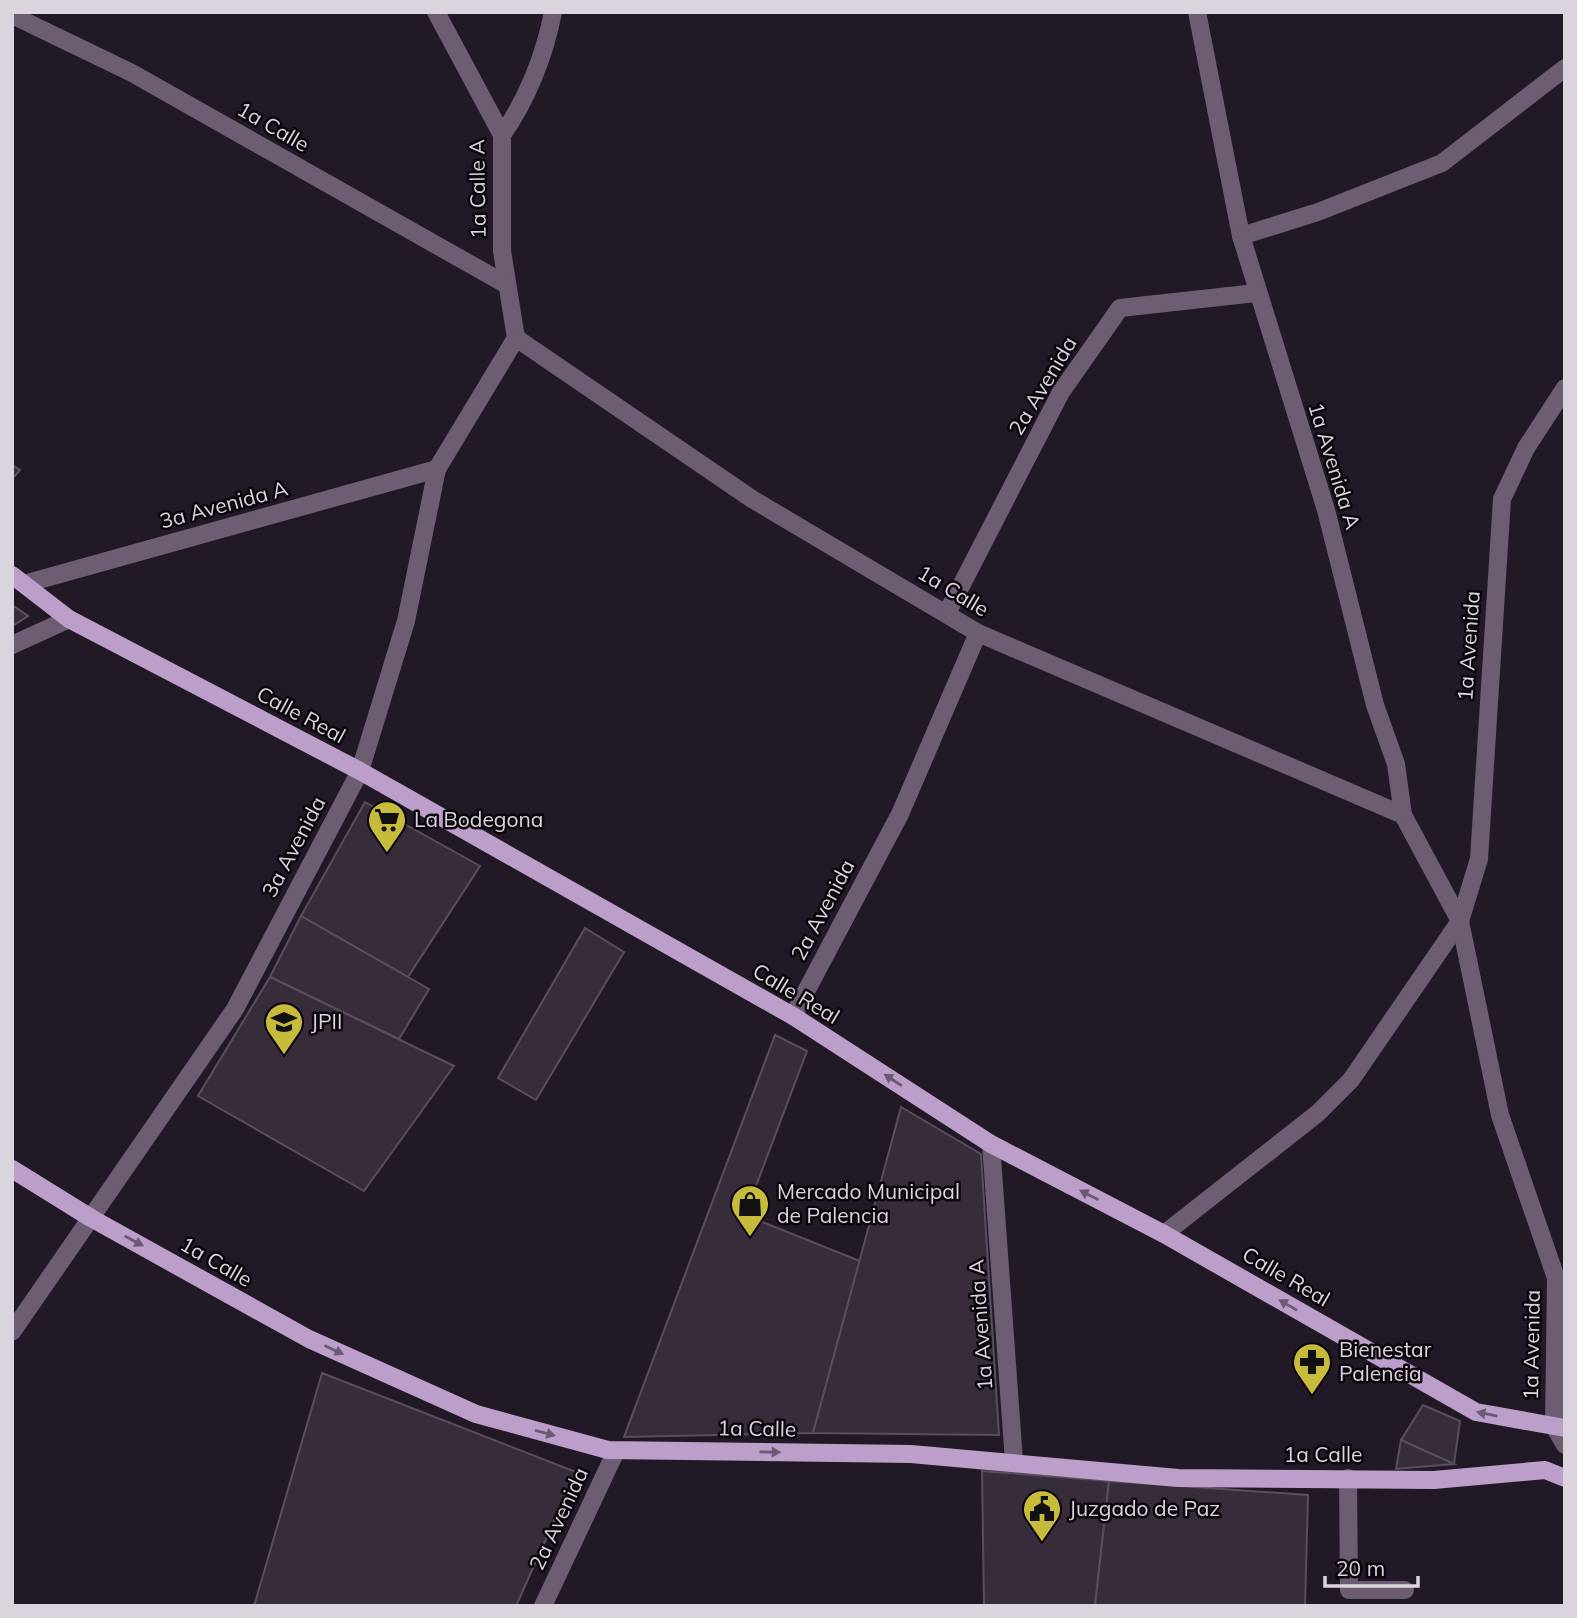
<svg xmlns="http://www.w3.org/2000/svg" width="1577" height="1618" font-family="Mulish,sans-serif">
<rect width="100%" height="100%" fill="#221927"/>
<g fill="#362c3a" stroke="#594e5e" stroke-width="2">
<path d="M12,465L20,470L12,479Z"/>
<path d="M12,605L28,616L12,626Z"/>
<path d="M12,605L28,616L12,626Z"/>
<path d="M365,802L480,866L408,977L301,916Z"/>
<path d="M301,916L429,989L399,1039L270,977Z"/>
<path d="M585,928L624,952L536,1100L498,1078Z"/>
<path d="M270,977L454,1066L364,1191L198,1096Z"/>
<path d="M775,1035L807,1051L745,1215L860,1261L813,1433L624,1437Z"/>
<path d="M901,1107L981,1154L999,1435L813,1433Z"/>
<path d="M322,1373L576,1472L516,1606H254Z"/>
<path d="M1423,1405L1460,1421L1454,1464L1401,1440Z"/>
<path d="M1401,1440L1454,1464L1396,1469Z"/>
<path d="M982,1471L1109,1481L1095,1606H984Z"/>
<path d="M1109,1481L1308,1495L1305,1606H1095Z"/>
</g>
<g fill="none" stroke-linecap="round" stroke-linejoin="round">
<g stroke="#6c5d73" stroke-width="18">
<path d="M436,12L502,135V251L516,338"/>
<path d="M1197,12L1241,236L1326,510L1375,705L1396,764L1403,815L1460,921L1500,1115L1556,1278L1554,1426L1565,1445"/>
<path d="M12,15L132,73L507,285"/>
<path d="M502,135C527,100 545,54 553,12"/>
<path d="M1241,236L1318,212L1442,163L1565,68"/>
<path d="M516,338L752,499L978,633L1403,815"/>
<path d="M24,584L437,469"/>
<path d="M947,613L1061,392L1120,308L1256,293"/>
<path d="M12,645L69,619"/>
<path d="M793,1016L900,814L978,633"/>
<path d="M991,1144L1014,1461"/>
<path d="M1164,1234L1318,1113L1351,1080L1460,921L1479,859L1502,499L1526,448L1565,388"/>
<path d="M12,1332L235,1009L360,771L406,621L437,469L516,338"/>
<path d="M1348,1478L1349,1590H1405"/>
<path d="M543,1606L616,1451"/>
</g>
<g stroke="#bc9ecb" stroke-width="18">
<path d="M12,575L69,619L360,771L793,1016L991,1144L1164,1234L1476,1412L1565,1428"/>
<path d="M12,1169L91,1218L309,1339L476,1414L608,1450L911,1454L1178,1478L1434,1480L1545,1470L1565,1478"/>
</g>
</g>
<defs><path id="oneway-solid" d="M-6-.8H1V-3.2L6.5 0L1 3.2V.8H-6Z" transform="scale(1.75)"/></defs>
<g fill="#6c5a75">
<use href="#oneway-solid" transform="translate(893 1080) rotate(-147)"/>
<use href="#oneway-solid" transform="translate(1089 1195) rotate(-153)"/>
<use href="#oneway-solid" transform="translate(134 1241) rotate(28)"/>
<use href="#oneway-solid" transform="translate(1288 1305) rotate(-150)"/>
<use href="#oneway-solid" transform="translate(334 1350) rotate(25)"/>
<use href="#oneway-solid" transform="translate(1487 1414) rotate(-169)"/>
<use href="#oneway-solid" transform="translate(545 1433) rotate(15)"/>
<use href="#oneway-solid" transform="translate(770 1452) rotate(1)"/>
</g>
<defs>
<symbol id="supermarket-pin" viewBox="-11 -11 22 30"><path d="M0 17L-7.5 6A9.5 9.5 0 1 1 7.5 6Z" fill="#c7bb3c" stroke="#0a060c"/><path d="M-6-5.5h2.5l.6 2H6L4.5 2H-2.5L-4.4-4H-6ZM-1.5 3.2a1.3 1.3 0 1 0 .1 0ZM3 3.2a1.3 1.3 0 1 0 .1 0Z" fill="#111"/></symbol>
<symbol id="school-pin" viewBox="-11 -11 22 30"><path d="M0 17L-7.5 6A9.5 9.5 0 1 1 7.5 6Z" fill="#c7bb3c" stroke="#0a060c"/><path d="M0-5L7-2L0 1L-7-2ZM-4 1L0 2.5L4 1V4Q0 6-4 4Z" fill="#111"/></symbol>
<symbol id="shop-pin" viewBox="-11 -11 22 30"><path d="M0 17L-7.5 6A9.5 9.5 0 1 1 7.5 6Z" fill="#c7bb3c" stroke="#0a060c"/><path d="M-5-2.5h2.3a2.7 3.5 0 0 1 5.4 0H5L5.5 6h-11ZM-1.5-2.5h3a1.5 2.3 0 0 0-3 0Z" fill="#111"/></symbol>
<symbol id="pharmacy-pin" viewBox="-11 -11 22 30"><path d="M0 17L-7.5 6A9.5 9.5 0 1 1 7.5 6Z" fill="#c7bb3c" stroke="#0a060c"/><path d="M-2-6h4v4h4v4h-4v4h-4v-4h-4v-4h4Z" fill="#111"/></symbol>
<symbol id="civic-pin" viewBox="-11 -11 22 30"><path d="M0 17L-7.5 6A9.5 9.5 0 1 1 7.5 6Z" fill="#c7bb3c" stroke="#0a060c"/><path d="M-.6-6.5H3V-4.5H.6V-3L4-1V1h2V6H-6V1h2V-1L-.6-3ZM-1.2 2.5V6h2.4V2.5Z" fill="#111"/></symbol>
</defs>
<g fill-rule="evenodd">
<use href="#supermarket-pin" x="365" y="798" width="44" height="60"/>
<use href="#school-pin" x="262" y="1000" width="44" height="60"/>
<use href="#shop-pin" x="728" y="1182" width="44" height="60"/>
<use href="#pharmacy-pin" x="1290" y="1340" width="44" height="60"/>
<use href="#civic-pin" x="1020" y="1487" width="44" height="60"/>
</g>
<g text-anchor="middle" stroke-width="5" stroke-linejoin="round" paint-order="stroke">
<g font-size="21" fill="#dad4dd" stroke="#0a060c">
<text transform="translate(273 127) rotate(30)" y="7">1a Calle</text>
<text transform="translate(478 189) rotate(-91)" y="7">1a Calle A</text>
<text transform="translate(1043 386) rotate(-59)" y="7">2a Avenida</text>
<text transform="translate(1334 466) rotate(73)" y="7">1a Avenida A</text>
<text transform="translate(224 505) rotate(-15)" y="7">3a Avenida A</text>
<text transform="translate(953 591) rotate(31)" y="7">1a Calle</text>
<text transform="translate(1469 646) rotate(-86)" y="7">1a Avenida</text>
<text transform="translate(301 715) rotate(28)" y="7">Calle Real</text>
<text transform="translate(294 847) rotate(-62)" y="7">3a Avenida</text>
<text transform="translate(823 910) rotate(-62)" y="7">2a Avenida</text>
<text transform="translate(796 994) rotate(31)" y="7">Calle Real</text>
<text transform="translate(216 1262) rotate(30)" y="7">1a Calle</text>
<text transform="translate(1286 1277) rotate(30)" y="7">Calle Real</text>
<text transform="translate(981 1325) rotate(-94)" y="7">1a Avenida A</text>
<text transform="translate(1532 1345) rotate(-89)" y="7">1a Avenida</text>
<text transform="translate(757 1429) rotate(1)" y="7">1a Calle</text>
<text x="1323" y="1462">1a Calle</text>
<text transform="translate(559 1519) rotate(-65)" y="7">2a Avenida</text>
</g>
<g font-size="21" fill="#dad4dd" stroke="#0a060c" text-anchor="start">
<text x="414" y="827">La Bodegona</text>
<text x="311" y="1029">JPII</text>
<text x="777" y="1199">Mercado Municipal<tspan x="777" dy="24">de Palencia</tspan></text>
<text x="1339" y="1357">Bienestar<tspan x="1339" dy="24">Palencia</tspan></text>
<text x="1069" y="1516">Juzgado de Paz</text>
</g>
</g>
<rect width="1577" height="1618" fill="none" stroke="#dad4dd" stroke-width="28"/>
<path d="M1325 1576v10h93v-10" fill="none" stroke="#dad4dd" stroke-width="3.5"/>
<text x="1336" y="1576" font-size="21" fill="#dad4dd" stroke="#0a060c" stroke-width="5" paint-order="stroke">20 m</text>
</svg>
